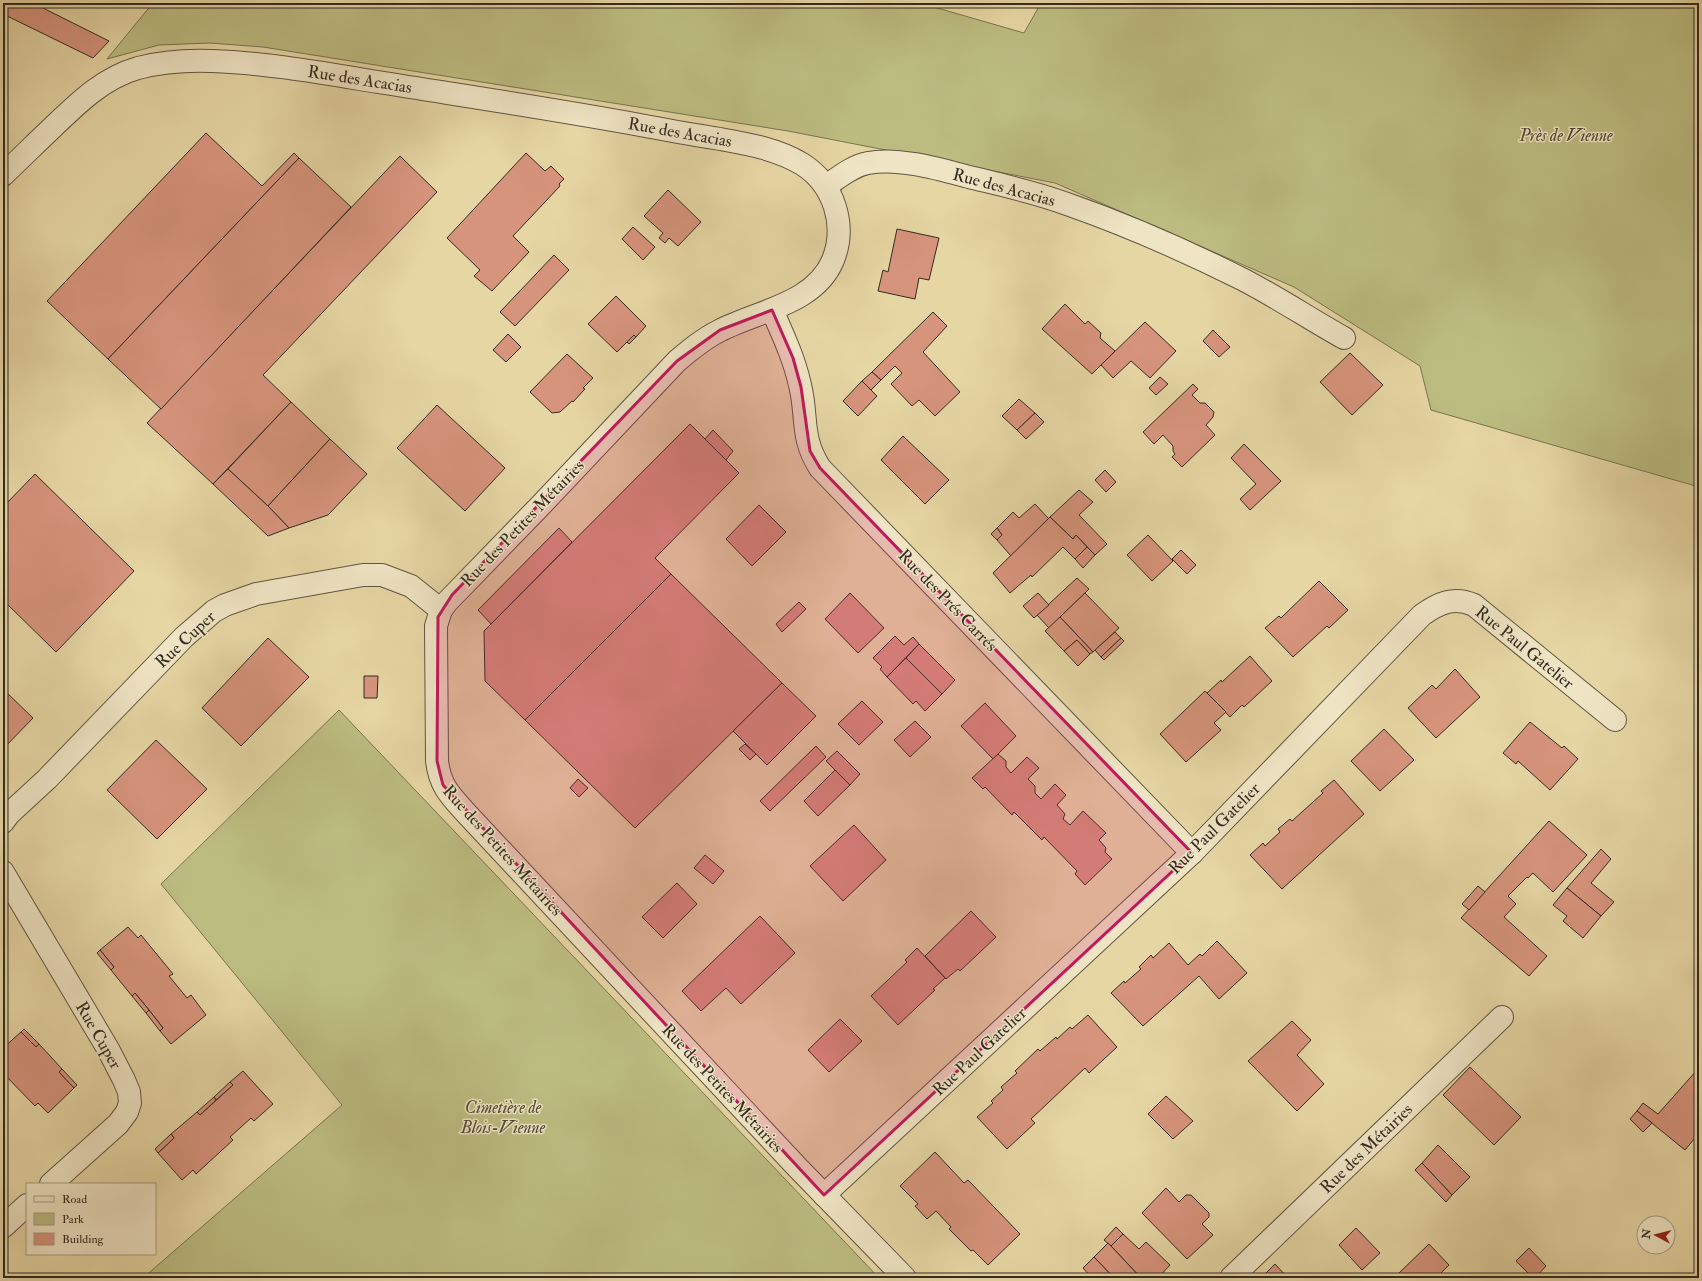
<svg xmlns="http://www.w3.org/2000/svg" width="1702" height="1281" font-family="'IM FELL Double Pica',serif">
<rect width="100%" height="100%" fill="#e6d6a4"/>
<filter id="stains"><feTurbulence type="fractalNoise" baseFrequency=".005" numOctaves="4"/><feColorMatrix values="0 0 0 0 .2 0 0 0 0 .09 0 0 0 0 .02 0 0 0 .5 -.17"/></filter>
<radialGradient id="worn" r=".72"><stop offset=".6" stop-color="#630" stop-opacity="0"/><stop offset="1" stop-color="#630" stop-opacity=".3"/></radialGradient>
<g fill="#bcbc81" stroke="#787451">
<path d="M150,3H920L1024,33L1041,3H1699V487L1431,410L1420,366L1294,287L1055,183L788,131L263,47L210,43L159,45L107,59L152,4Z"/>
<path d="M339,710L804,1199L879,1278H143L342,1105L161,884Z"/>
</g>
<g fill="#d7947d" stroke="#332b21">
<path d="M3,3H33L109,41L93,58L3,14Z"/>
<path d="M206,133L262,186L294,153L299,158L108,359L47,301Z"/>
<path d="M526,153L545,171L551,166L564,179L559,184L560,186L513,236L529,252L492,291L474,276L480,270L447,238Z"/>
<path d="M400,156L437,192L263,375L291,402L213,484L147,423Z"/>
<path d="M299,158L351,207L161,409L108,359Z"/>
<path d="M668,190L701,222L678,246L669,238L665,243L659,238L663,233L644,216Z"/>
<path d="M633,227L655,247L643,260L622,239Z"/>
<path d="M897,229L939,238L929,280L919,278L915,299L878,291L883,270L888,272Z"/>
<path d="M554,255L569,270L515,326L500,312Z"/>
<path d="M616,296L646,326L636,337L634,335L617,352L588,324Z"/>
<path d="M1065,304L1085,324L1088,321L1101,333L1100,338L1115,351L1092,374L1042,329Z"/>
<path d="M933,312L947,326L923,352L960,392L935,416L919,400L912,406L891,384L902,373L895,366L881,380L872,372Z"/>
<path d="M1145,322L1176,351L1150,378L1131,361L1113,378L1101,365Z"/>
<path d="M1213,330L1230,347L1219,357L1203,341Z"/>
<path d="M508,334L521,347L506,362L493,350Z"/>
<path d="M634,335L636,337L629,344L627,342Z"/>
<path d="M1350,353L1383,385L1352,415L1320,382Z"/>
<path d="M567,354L593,378L583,388L585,389L573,402L572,401L560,412L552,413L530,392Z"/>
<path d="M872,372L881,380L871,390L862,381Z"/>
<path d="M1160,377L1168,384L1156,395L1149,388Z"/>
<path d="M862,381L877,396L858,416L843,401Z"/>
<path d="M1193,384L1198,389L1192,395L1200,403H1205L1214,412L1213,417L1206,425L1215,435L1182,467L1172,457L1175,454L1173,451V446L1163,435L1154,444L1143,432Z"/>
<path d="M1019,399L1035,413L1017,430L1002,416Z"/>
<path d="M291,402L330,439L268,506L228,469Z"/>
<path d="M437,405L505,468L465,511L397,448Z"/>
<path d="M1035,413L1044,422L1026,439L1017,430Z"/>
<path d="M690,424L739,473L655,558L671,574L525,720L485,681L484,631Z"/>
<path d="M713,430L733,451L726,460L705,439Z"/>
<path d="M903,436L949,480L925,504L881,460Z"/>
<path d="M330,439L367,474L328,515L289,528L268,506Z"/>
<path d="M1244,444L1281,481L1250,510L1240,499L1256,484L1231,458Z"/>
<path d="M228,469L268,506L289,528L268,536L213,484Z"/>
<path d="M1105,470L1116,482L1106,492L1095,480Z"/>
<path d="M35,474L134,571L56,652L3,600V507Z"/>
<path d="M1079,490L1093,502L1079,515L1107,544L1095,555L1076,535L1073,539L1050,517Z"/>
<path d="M1035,504L1049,519L1011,556L997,540L1002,535L997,528L1013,512L1019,518Z"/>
<path d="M759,505L786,532L752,566L726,539Z"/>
<path d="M1050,517L1073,539L1076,535L1087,547L1075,559L1063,547L1032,577L1031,575L1010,593L993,573Z"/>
<path d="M559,528L572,542L491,624L478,610Z"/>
<path d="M997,528L1002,535L997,540L991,534Z"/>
<path d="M1148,535L1173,561L1152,581L1127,555Z"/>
<path d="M1087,547L1095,555L1083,568L1075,559Z"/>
<path d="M1181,550L1196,565L1187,574L1172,559Z"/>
<path d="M671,574L782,683L635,828L525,720Z"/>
<path d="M1077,578L1089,589L1049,628L1037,615Z"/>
<path d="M1319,581L1348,610L1329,628L1327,626L1293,657L1265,628L1279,616L1281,618Z"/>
<path d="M850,593L884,628L858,653L825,619Z"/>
<path d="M1038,593L1049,605L1034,618L1023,606Z"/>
<path d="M1085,593L1119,628L1093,652L1060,617Z"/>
<path d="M799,602L806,609L782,632L776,624Z"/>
<path d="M1060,617L1093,652L1090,654L1077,640L1064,651L1045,631Z"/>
<path d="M1115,632L1121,638L1101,657L1095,650Z"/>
<path d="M895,636L904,645L913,637L919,644L887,677L880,669L882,667L873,658Z"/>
<path d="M268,638L309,677L241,746L202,708Z"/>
<path d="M1121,638L1124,641L1104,660L1101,657Z"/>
<path d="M1077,640L1090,654L1078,666L1064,651Z"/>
<path d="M919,644L955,680L942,694L906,658Z"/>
<path d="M1250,656L1272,681L1244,707L1242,705L1230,717L1207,693L1221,680L1222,682Z"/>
<path d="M906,658L942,694L925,711L916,701L913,704L887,677Z"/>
<path d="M1455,669L1480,697L1436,738L1408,708L1432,685L1436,689Z"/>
<path d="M364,676H378L377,698H364Z"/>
<path d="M782,683L816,716L767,765L733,731Z"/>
<path d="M4,690L33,718L3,749V691Z"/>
<path d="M1205,691L1226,712L1214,723L1221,730L1186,762L1160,734Z"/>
<path d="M862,701L883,722L859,745L838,724Z"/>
<path d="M985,703L1016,736L993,759L961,726Z"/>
<path d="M915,721L931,737L910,757L894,740Z"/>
<path d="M1530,722L1562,748L1564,746L1578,759L1550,790L1518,761L1516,764L1503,753Z"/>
<path d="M1384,729L1414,760L1380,791L1351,761Z"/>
<path d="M156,740L207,789L157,839L107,790Z"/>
<path d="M745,744L756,754L750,760L739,749Z"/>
<path d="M816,746L826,757L770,811L760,801Z"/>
<path d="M837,751L860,774L850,785L826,761Z"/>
<path d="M998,754L1006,761V767L1011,773L1027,757L1039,768L1028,779L1035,786V793L1041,799L1055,784L1066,795L1057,805L1065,814L1063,819L1070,825L1083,811L1106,833L1099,840L1106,848L1105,852L1112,859L1085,885L1075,874L1077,871L1044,837L1042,840L1014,812L1012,815L985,787L983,789L972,778Z"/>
<path d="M835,770L850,785L818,816L804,801Z"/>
<path d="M578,779L588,788L579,797L570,788Z"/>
<path d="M1334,780L1364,814L1282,889L1250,855L1263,843L1265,846L1280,832L1278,829L1290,819L1292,821L1323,793L1321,791Z"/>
<path d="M1549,821L1587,855L1553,892L1533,873L1528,878L1527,877L1508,896L1516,904L1504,917L1547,956L1529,976L1461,918Z"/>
<path d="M854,825L886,860L843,901L810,866Z"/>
<path d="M1601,849L1611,859L1591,883L1614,902L1601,916L1567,888Z"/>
<path d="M705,855L724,871L713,884L694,868Z"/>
<path d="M677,883L697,904L663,938L642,917Z"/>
<path d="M1478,886L1485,892L1469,910L1462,904Z"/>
<path d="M1567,888L1601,916L1583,938L1563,921L1567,916L1553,905Z"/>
<path d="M971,911L996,937L960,971L958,969L946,979L925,956Z"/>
<path d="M760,916L795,953L741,1004L726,988L701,1011L682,991Z"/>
<path d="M128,927L138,938L141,935L173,974L169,976L187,998L191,995L206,1015L171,1044L160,1031L163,1028L149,1010L135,993L132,996L111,970L114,967L100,950Z"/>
<path d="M1217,941L1247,973L1219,999L1199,976L1143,1026L1111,993L1124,981L1125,983L1141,969L1139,967L1151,955L1153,958L1169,943L1188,965L1200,954L1202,956Z"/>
<path d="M917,948L945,978L933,989L935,990L898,1025L871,996L907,962L905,960Z"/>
<path d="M100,950L114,967L111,970L97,953Z"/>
<path d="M135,993L149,1010L146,1013L132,996Z"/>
<path d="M149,1010L163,1028L160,1031L146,1013Z"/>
<path d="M1088,1015L1117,1047L1089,1073L1085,1068L1031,1119L1035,1123L1007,1149L977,1117L993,1103L991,1101L1003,1090L1001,1087L1017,1073L1015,1071L1038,1049L1040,1051L1056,1037L1057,1039L1070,1027L1072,1029Z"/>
<path d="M840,1019L862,1041L829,1072L808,1050Z"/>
<path d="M1292,1021L1311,1040L1297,1055L1324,1084L1297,1111L1248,1061Z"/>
<path d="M24,1029L39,1044L36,1047L21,1032Z"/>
<path d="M21,1032L36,1047L39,1044L51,1057L62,1069L59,1072L74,1088L48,1113L38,1103L35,1106L3,1073V1048Z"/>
<path d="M1470,1067L1521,1117L1494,1145L1443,1095Z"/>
<path d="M62,1069L77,1085L74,1088L59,1072Z"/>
<path d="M1697,1070L1699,1071V1133L1685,1150L1637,1111L1643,1103L1658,1114Z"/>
<path d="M243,1071L273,1104L254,1121L251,1118L230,1137L233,1140L196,1174L193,1170L182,1180L158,1153L174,1138L171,1134L197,1112L200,1115L233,1085L230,1082Z"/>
<path d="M230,1082L233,1085L216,1100L214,1097Z"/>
<path d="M1166,1096L1193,1121L1173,1139L1148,1114Z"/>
<path d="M214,1097L216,1100L200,1115L197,1112Z"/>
<path d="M1637,1111L1652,1123L1643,1132L1630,1119Z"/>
<path d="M171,1134L174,1138L158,1153L155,1149Z"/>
<path d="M1438,1145L1470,1177L1452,1195L1422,1163Z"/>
<path d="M935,1152L964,1183L968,1180L1020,1234L988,1265L973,1250L971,1251L949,1229L951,1227L936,1211L927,1219L915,1206L918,1204L900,1186Z"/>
<path d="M1422,1163L1452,1195L1446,1202L1415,1170Z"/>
<path d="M1166,1188L1179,1202L1186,1195H1191L1209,1213V1217L1202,1224L1213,1235L1187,1259L1142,1213Z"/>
<path d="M1116,1227L1123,1234L1111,1246L1104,1240Z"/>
<path d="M1356,1228L1380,1253L1362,1270L1339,1245Z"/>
<path d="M1123,1234L1139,1249L1146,1242L1170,1265L1158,1278H1141L1111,1246Z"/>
<path d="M1108,1243L1111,1246L1141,1278H1114L1094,1257Z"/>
<path d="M1429,1244L1449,1265L1436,1278H1404L1399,1273Z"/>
<path d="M1529,1248L1546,1266L1535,1278H1533L1516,1261Z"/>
<path d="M1094,1257L1114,1278H1092L1083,1268Z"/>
<path d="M1275,1264L1288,1278H1261Z"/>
<path d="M1087,1273L1092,1278H1082Z"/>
<path d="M1399,1273L1404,1278H1394Z"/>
</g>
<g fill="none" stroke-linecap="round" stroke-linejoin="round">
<defs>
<g id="street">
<path d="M3,175C20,159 36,143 53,127C78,103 103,78 138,68C161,62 187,60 212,61C268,63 323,73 378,82C465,96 553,109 640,125C667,130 693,135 720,139C748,144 777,149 802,164C834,184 847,225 833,260C815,304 757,311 719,331C703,339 690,350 677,361L541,505L446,603L441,610L436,626L437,761C440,786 450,795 466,813L797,1167L905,1278"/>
<path d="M826,186C838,178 852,166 868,163C898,157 939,169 969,177C1002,185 1035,192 1067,204C1127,225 1186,251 1242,279C1277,297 1310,319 1344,338"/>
<path d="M772,310C783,335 794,358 800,385C808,417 800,437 820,468L1192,853"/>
<path d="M3,822L9,814L47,779L184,637L214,611L225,605L256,594L363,575H382L411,586L441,610"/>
<path d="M3,872L108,1049L124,1080L129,1092L130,1103L127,1112L118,1124L51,1184"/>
<path d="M824,1195L1192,853L1422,615C1439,603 1454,596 1474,605L1615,720"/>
<path d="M3,1227L27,1205"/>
<path d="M1231,1278L1502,1017"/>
</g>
</defs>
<use href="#street" stroke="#605642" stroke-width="24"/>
<use href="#street" stroke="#efe4c4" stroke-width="22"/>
</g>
<path fill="#c2185b" fill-opacity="0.2" stroke="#c2185b" stroke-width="3" stroke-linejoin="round" d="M772,310L793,358L801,387L810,451L820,468L1192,853L824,1195L443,785L437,761L438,617L452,595L677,361L720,330Z"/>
<g text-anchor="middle" stroke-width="3" stroke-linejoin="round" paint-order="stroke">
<g font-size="17" fill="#332b21" stroke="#efe4c4">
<text transform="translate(360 79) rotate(9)" y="6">Rue des Acacias</text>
<text transform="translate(680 132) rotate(10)" y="6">Rue des Acacias</text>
<text transform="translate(1004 187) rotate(15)" y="6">Rue des Acacias</text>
<text transform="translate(522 523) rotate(-46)" y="6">Rue des Petites Métairies</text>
<text transform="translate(948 600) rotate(46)" y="6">Rue des Prés Carrés</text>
<text transform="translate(185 639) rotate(-43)" y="6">Rue Cuper</text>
<text transform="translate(1525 647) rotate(39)" y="6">Rue Paul Gatelier</text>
<text transform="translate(1214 828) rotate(-45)" y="6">Rue Paul Gatelier</text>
<text transform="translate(503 850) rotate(48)" y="6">Rue des Petites Métairies</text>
<text transform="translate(99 1035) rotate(60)" y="6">Rue Cuper</text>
<text transform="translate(979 1051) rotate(-43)" y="6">Rue Paul Gatelier</text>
<text transform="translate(723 1088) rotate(47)" y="6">Rue des Petites Métairies</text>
<text transform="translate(1366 1148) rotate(-44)" y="6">Rue des Métairies</text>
</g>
<g font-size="17" font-style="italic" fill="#4e4834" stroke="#efe4c4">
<text x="1566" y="141">Près de Vienne</text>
<text x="503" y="1113">Cimetière de<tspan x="503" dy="20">Blois-Vienne</tspan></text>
</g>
</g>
<rect width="1702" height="1281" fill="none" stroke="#e6d6a4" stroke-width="16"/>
<rect x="4" y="4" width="1694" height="1273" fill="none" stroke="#332b21" stroke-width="2"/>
<rect x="8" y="8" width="1686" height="1265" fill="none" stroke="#332b21"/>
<rect x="26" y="1183" width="130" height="72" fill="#efe4c4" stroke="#a49a83"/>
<rect x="34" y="1196" width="20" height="6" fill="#efe4c4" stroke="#a49a83"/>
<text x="62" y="1203" font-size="12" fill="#332b21">Road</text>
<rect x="34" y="1213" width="20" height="12" fill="#bcbc81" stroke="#a49a83"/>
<text x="62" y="1223" font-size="12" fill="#332b21">Park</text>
<rect x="34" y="1233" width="20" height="12" fill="#d7947d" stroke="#a49a83"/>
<text x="62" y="1243" font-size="12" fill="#332b21">Building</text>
<g transform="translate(1656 1235) rotate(277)"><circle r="19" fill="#efe4c4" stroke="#a49a83"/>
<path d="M0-3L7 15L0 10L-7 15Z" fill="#8f2418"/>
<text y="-6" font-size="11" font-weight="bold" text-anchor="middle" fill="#332b21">N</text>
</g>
<rect width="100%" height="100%" filter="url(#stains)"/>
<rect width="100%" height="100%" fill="url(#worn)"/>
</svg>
